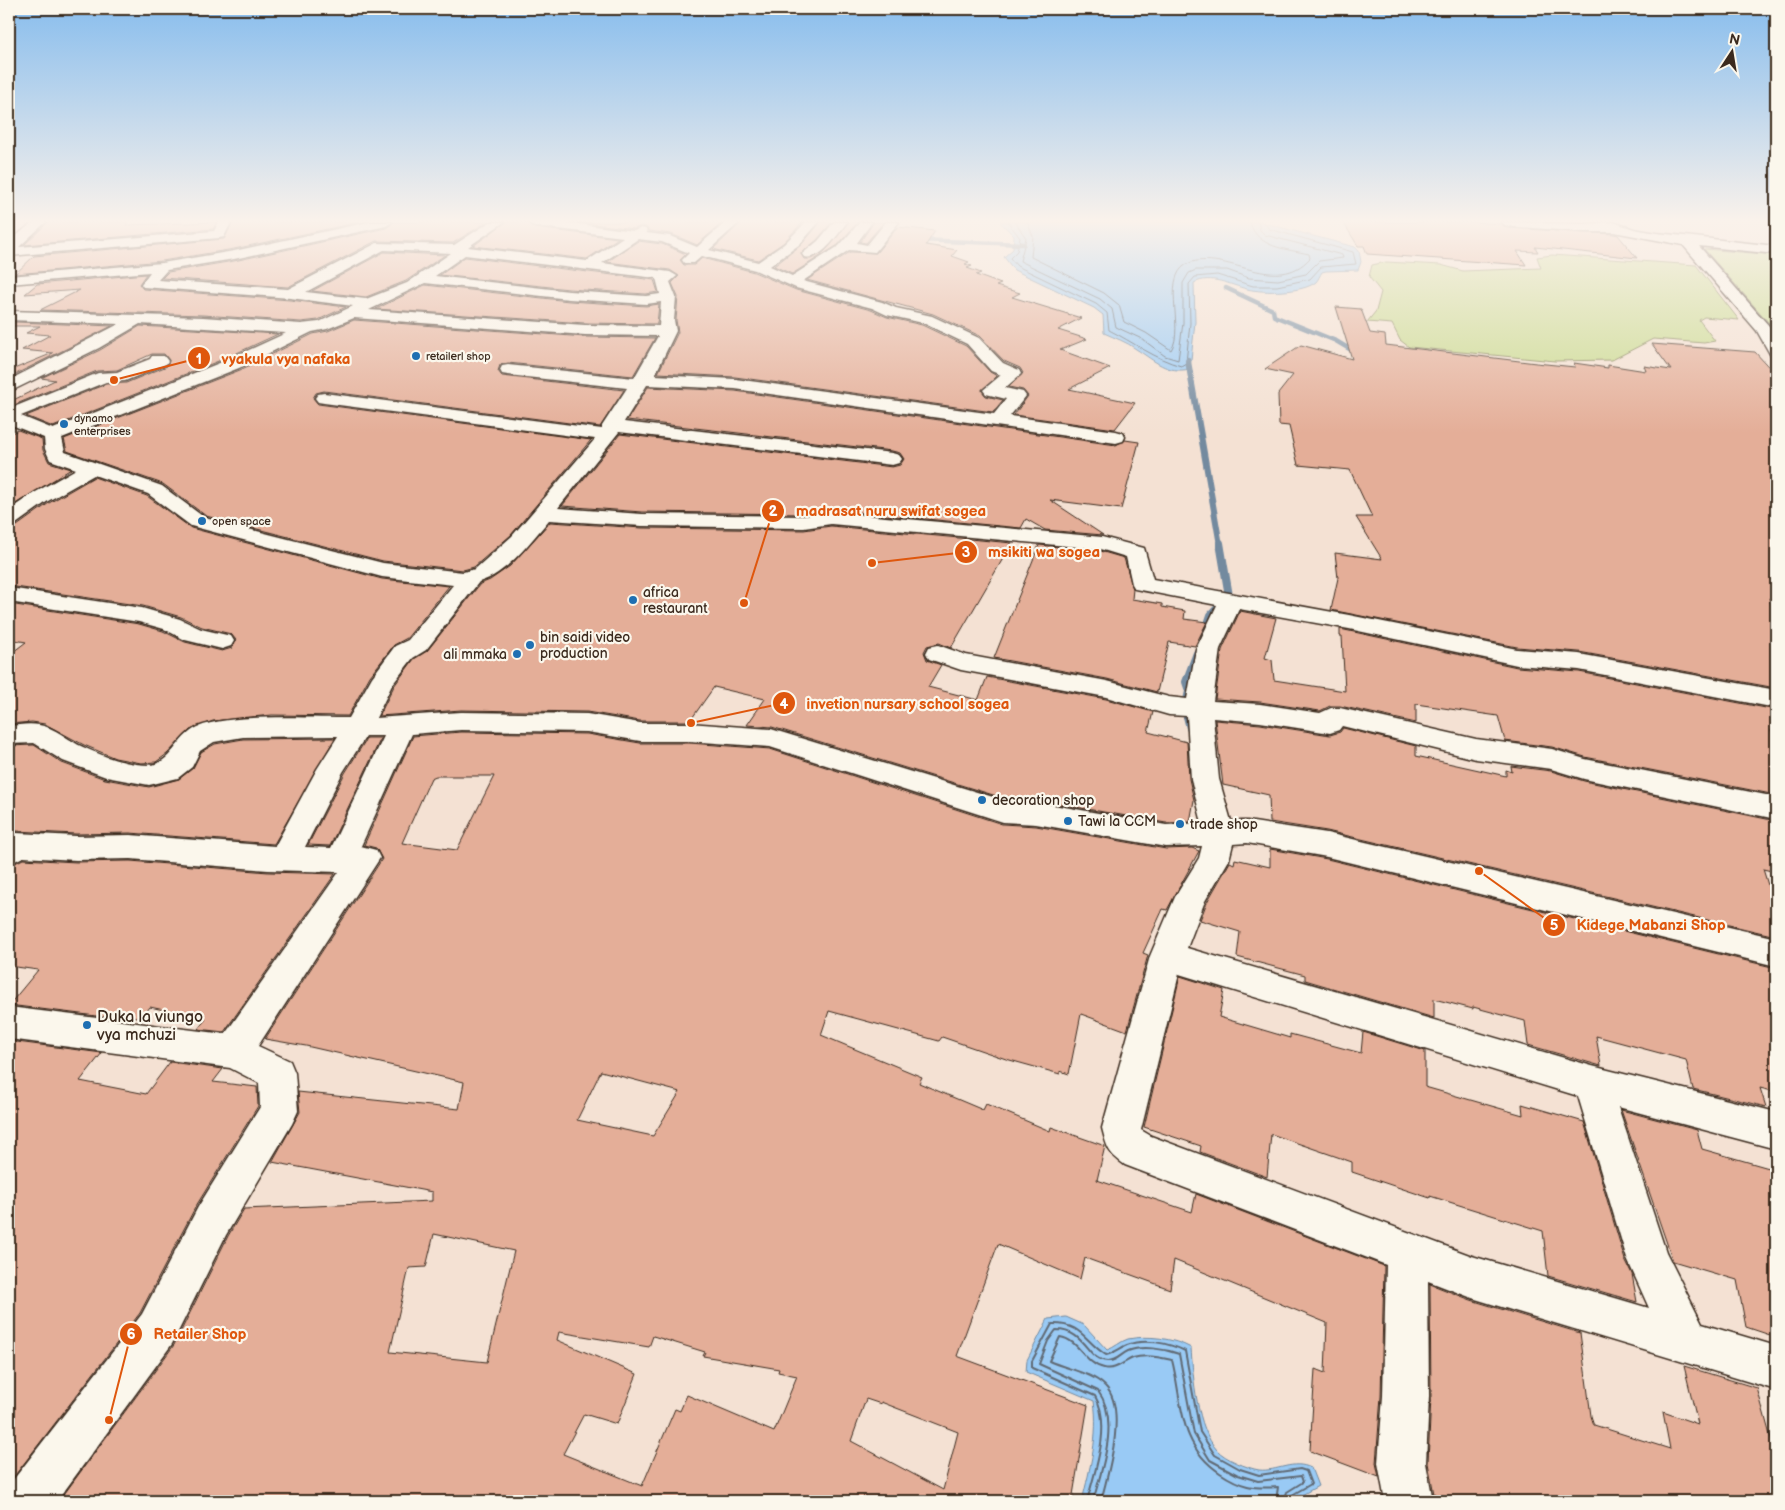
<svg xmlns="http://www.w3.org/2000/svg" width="1785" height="1510" font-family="'Balsamiq Sans',sans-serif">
<rect width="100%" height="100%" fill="#f4e1d3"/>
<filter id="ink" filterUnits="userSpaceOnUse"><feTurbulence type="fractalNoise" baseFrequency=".02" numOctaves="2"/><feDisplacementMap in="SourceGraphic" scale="10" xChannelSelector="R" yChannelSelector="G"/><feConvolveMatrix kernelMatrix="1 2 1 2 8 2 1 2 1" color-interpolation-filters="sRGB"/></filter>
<g filter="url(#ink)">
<g fill="#c9da8e" stroke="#828256">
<path d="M1704,249L1776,255V324L1769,323Z"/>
<path d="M1552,255L1696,265L1739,320L1704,317L1699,320L1715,341L1704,343L1653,339L1612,360L1555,361L1409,347L1400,340L1392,324L1367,322L1376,311L1381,292L1369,277L1372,265L1386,262L1441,265L1463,271L1541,268L1537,257Z"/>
</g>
<g fill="#99caf5" stroke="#738a9f">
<path d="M1000,222H1260L1355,247L1359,251L1361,262L1358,270L1326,271L1322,272C1320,275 1318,280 1316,282C1303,293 1263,293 1247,289C1230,285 1211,274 1194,283L1195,322L1190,369C1167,374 1155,361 1136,349C1127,342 1115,338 1104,333L1103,315L1094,308L1014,270L1004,257L1013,249L1014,236Z"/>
<path d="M1066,1317L1084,1325L1107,1350C1114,1348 1121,1341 1128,1339C1148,1335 1173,1338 1191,1348C1193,1377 1197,1428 1217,1450C1225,1459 1247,1468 1259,1470C1277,1472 1293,1459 1311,1468L1318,1486L1291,1501H1082C1090,1468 1099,1436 1094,1401L1026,1372L1027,1360L1048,1319Z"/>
</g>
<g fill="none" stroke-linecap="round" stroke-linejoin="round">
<g stroke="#616a74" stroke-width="1">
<path d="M1008,222L1020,238L1017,251L1010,258L1017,266L1096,304L1107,313L1109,330C1133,342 1155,359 1181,366L1186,363L1190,323L1189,284L1195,277L1217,275L1253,286H1277L1310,279L1321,267L1356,264L1353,252L1269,229L1264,222"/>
<path d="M1015,222L1026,238L1020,261L1100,299L1112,309L1116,327L1142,339L1165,356L1178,360L1183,323V283L1189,273L1196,270H1227L1249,278L1278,280L1306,274L1319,261L1343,258L1342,255L1265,235L1260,230L1258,222"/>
<path d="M1027,222L1033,236L1031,257L1104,293L1119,305L1124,322L1146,333L1171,350C1186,328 1158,272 1192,262C1230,252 1277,295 1310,258L1309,254C1287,249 1256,248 1250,222"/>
</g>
<g stroke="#616a74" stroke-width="2">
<path d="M1087,1501C1095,1471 1112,1425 1095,1396L1032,1368V1361L1052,1324C1082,1323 1084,1341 1106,1355C1114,1353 1120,1348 1127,1345C1144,1338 1169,1343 1185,1351L1200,1432L1215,1455L1240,1469L1259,1475L1300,1469L1306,1471L1311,1484L1292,1495L1290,1501"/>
<path d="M1093,1501C1102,1469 1120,1420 1098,1391L1039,1364L1048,1341L1056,1330C1086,1330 1086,1360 1107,1361C1116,1362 1121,1354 1128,1351C1142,1345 1165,1349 1179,1354L1194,1434L1210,1460L1238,1475L1258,1481L1301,1476L1303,1482L1287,1492L1284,1501"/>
<path d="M1101,1501C1108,1474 1128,1408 1105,1386C1091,1372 1066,1369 1049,1361L1060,1337C1080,1340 1084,1364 1104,1368C1115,1371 1123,1362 1133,1358C1145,1354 1160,1357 1172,1360C1183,1404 1178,1445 1220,1473C1241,1487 1253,1489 1278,1487L1276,1501"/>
</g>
<g stroke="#738a9f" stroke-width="4.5">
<path d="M917,240L1024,244"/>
<path d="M1226,288L1273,310L1274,316L1336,341L1358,354"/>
<path d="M1188,359V362"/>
</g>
<path stroke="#738a9f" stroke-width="6" d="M1188,361L1220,545"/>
<g stroke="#738a9f" stroke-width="8">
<path d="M1204,636L1211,615L1229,596L1220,543"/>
<path d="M1190,728L1185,709L1189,691L1186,682L1197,653"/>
</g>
</g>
<g fill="#e4ae98" stroke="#3b2a1e" fill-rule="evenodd">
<path d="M48,222H128L126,225L217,222L213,229L24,245Z"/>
<path d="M233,222H360L234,249L162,261L15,274L34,256L224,239Z"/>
<path d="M394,222H487L453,243L376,241L288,287L162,278L168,272L234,261L386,228Z"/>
<path d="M506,222H526L534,228L618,238L587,259L473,246Z"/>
<path d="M578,222H723L697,245L671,234L649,231L646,227L641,226L634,229Z"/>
<path d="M742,222H803L783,243L758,260L713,249Z"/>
<path d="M821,222H832L817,240L801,253L804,259H811L824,252L849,222H858L838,245L792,274L774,266L801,245Z"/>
<path d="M874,222H884L866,243L860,242Z"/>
<path d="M1343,222H1474L1501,224L1507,228L1614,234L1618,235L1637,258L1535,247L1538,252L1517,251L1526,265L1367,254L1364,246H1358Z"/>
<path d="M898,227L935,231L926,245L957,250L952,256L969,262L965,264L972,266L967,268L981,273L976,275L1001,284L996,286L1020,293L1012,297L1081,318L1058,330L1087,339L1060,350L1110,368L1069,389L1135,403L1115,429L1014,415L1028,396L1023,390L1009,387L1023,373L1020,368L1004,361L980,336L933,314L807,280L850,252L876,253Z"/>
<path d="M638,241L662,244L686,254L680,260L684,265H694L702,258L754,272L796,290L871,310L887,317L922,325L966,346L990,372L997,376L982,391L986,396L1003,400L993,412L735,377L658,373L678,332L676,320L678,297L672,283L679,276L670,270L607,262Z"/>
<path d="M384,252L445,255L406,281L366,297L312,291Z"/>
<path d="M465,257L654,280L658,292L646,294L569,289L440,275Z"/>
<path d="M146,274L139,284L143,289L290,300L346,307L318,320L301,322L203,315L40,310L80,290L25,294L37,284Z"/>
<path d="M425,285L569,301L646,306L659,304L657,324L585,323L376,309Z"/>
<path d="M1336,307L1361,309L1370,333L1385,335L1386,345L1536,363L1575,367L1574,363L1608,368V365L1646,371L1644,366L1671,370L1652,344L1755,352L1776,375V600L1769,598L1776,618V688L1579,652L1517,647L1331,610L1338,578L1335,553L1382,559L1356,517H1372L1350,470L1298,465L1289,426L1279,425L1278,394L1293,375L1265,369L1301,345L1352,359Z"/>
<path d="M354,320L585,337L655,338L633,376L508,363L500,365L498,371L502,376L624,390L600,427L324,391L316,393L313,398L318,404L591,440L511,535L474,567L463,570L383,561L206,516L163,484L67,451L64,439L240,370L313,334L328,331Z"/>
<path d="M16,322L112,326L16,374L9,373V371L53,353L22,350L50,335L26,333L40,326H10Z"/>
<path d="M140,326L278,334L226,358L53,427L26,416L106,384L126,383L167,366L169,360L164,354H152L117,370L97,371L9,407V402L55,380L41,378L100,350Z"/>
<path d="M648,387L735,391L1116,445L1125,440L1139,442L1121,509L1050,500L1103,535L1045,530L1026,519L1021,528L831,510L804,514L642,512L562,506L620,434L892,467L900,465L904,459L900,453L892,451L627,420Z"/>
<path d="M18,430L42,439L43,450L49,462L71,469L9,508V434Z"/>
<path d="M94,477L147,496L191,528L382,579L449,586L407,638L394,645L370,676L348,716L272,715L213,721L190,730L167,754L156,762L141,763L115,758L84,745L45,724L32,722L9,724V655L26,642L9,639V604L139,624L163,631L185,642L222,651L232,648L236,640L231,634L202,627L181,617L143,606L9,586V528L17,526L49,503Z"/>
<path d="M550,522L642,528L804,530L831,526L1012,543L951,648L939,643L927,646L924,652L927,660L941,665L928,687L978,700L987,677L1106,699L1153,712L1148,732L1187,742L1189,779L1194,800L1190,822L1166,823L1036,800L1003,798L772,727L747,725L765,699L714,687L690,721H640L587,712L461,710L379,716L394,686L414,659L427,651L480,584L490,580L510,566Z"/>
<path d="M1039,545L1100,551L1124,558L1133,589L1132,599L1162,604V607L1185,611L1184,619L1207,622L1195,646L1169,642L1157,692L1107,679L994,658Z"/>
<path d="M1240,611L1276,618L1265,658L1272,660L1274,680L1345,691L1342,636H1340V629L1517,667L1579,672L1776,710V731L1771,730L1776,744V795L1585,757L1552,747L1505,741L1498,716L1416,704V723L1340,706H1330L1320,711L1260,702L1215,699L1222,650Z"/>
<path d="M1215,720L1260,724L1330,735L1340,732L1343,728L1416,746V756L1506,776V770L1512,772L1511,766L1551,771L1584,781L1776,821V872L1763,869L1776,911V936L1327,831L1270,822L1269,795L1223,785Z"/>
<path d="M461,732L587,734L640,743H689L770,749L1002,824L1036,826L1166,849L1192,848L1199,851L1167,910L1163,909L1143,953L1148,955L1127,1031L1081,1014L1069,1074L1060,1071V1074L1006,1059L942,1037L939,1041L829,1011L821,1035L922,1077L919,1083L983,1110L986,1104L1050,1131L1051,1127L1105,1146L1097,1180L1192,1212L1196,1194L1384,1266L1381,1396L1376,1463L1379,1477L1310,1451L1315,1369L1325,1373L1327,1323L1174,1260L1170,1289L1085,1258L1080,1279L998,1244L957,1356L1088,1405L1072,1501H59L174,1345L228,1236L244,1209L432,1201V1192L272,1162L300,1112L298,1092L459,1109L464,1082L306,1046L265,1039L382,859L376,848L364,845L413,736ZM436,776H494L457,850L402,843L431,778ZM601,1071L680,1092L653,1136L577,1120ZM434,1234L514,1251L487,1362L390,1352L409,1268L426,1267ZM559,1332L649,1347L653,1336L705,1352L703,1356L779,1369L778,1372L797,1376L774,1432L687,1395L680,1411L675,1409L642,1486L563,1454L584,1414L617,1424L637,1374L557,1340ZM866,1399L881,1404V1402L958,1432L943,1490L851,1441Z"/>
<path d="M335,738L274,844L130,833L76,834L16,831L9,834V746L34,745L62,763L105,779L149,787L179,779L193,768L201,752L215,744L243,739Z"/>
<path d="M367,738H381L330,846L308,845L345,773Z"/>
<path d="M1270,849L1327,859L1776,968V1092L1760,1088L1766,1107L1693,1089L1686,1060L1596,1036L1601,1066L1528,1045L1525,1021L1473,1007V1009L1434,999V1018L1305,980V975L1237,957L1240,932L1200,920L1207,902L1230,862L1234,864L1235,859L1270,867Z"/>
<path d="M23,859L76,862L130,861L268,872L335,874L224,1032L198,1029L206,1019L150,1007L141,1018L131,1016L128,1020L9,1005L38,970L9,966V866Z"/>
<path d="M1180,976L1224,990L1219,1017L1290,1038V1034L1361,1053L1363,1032L1425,1051V1087L1523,1115L1522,1104L1584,1122L1625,1260L1632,1274L1637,1302L1548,1276L1543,1231L1430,1196V1198L1352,1172V1162L1271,1134L1267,1177L1200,1152L1201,1146L1144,1127Z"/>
<path d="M9,1041L102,1053L80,1081L146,1094L170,1062L223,1069L213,1082L257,1087L258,1106L196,1206L140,1313L9,1483Z"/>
<path d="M1621,1110L1697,1130L1702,1149L1776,1170V1337L1746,1327L1737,1280L1673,1261Z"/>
<path d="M1430,1284L1471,1300L1580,1333L1591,1416L1594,1425L1670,1449L1663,1412L1698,1424L1684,1366L1757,1388L1776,1457V1501H1451L1434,1494L1428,1463L1431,1396Z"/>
</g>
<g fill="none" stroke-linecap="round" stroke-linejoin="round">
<defs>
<g id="street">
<path d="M33,222H46L19,247L214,231L219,222H231L224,237L219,238L9,256V242Z"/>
<path d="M369,222H392L386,226L234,259L167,270L158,280L288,289L377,243L454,245L490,222H504L468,247L587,261L623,237L534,226L528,222H563L634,231L641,228L646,229L647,233L670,236L697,247L726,222H740L709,250L758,262L784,244L806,222H819L800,244L770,266L792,276L839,246L860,222H872L857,243L867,245L886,222H899L875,252L849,250L803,281L882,302L896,308L932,316L979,338L1003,363L1019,370L1021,374L1005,388L1023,392L1026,396L1010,416L1116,431L1123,433L1125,437L1123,441L1116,443L735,389L647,385L624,422L892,453L899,455L902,459L899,463L892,465L619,432L558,508L642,514L804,516L831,512L1102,537L1144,548L1153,579L1349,615L1517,649L1579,654L1776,690V708L1579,670L1517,665L1349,629L1239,609L1220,649L1213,701L1260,704L1320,713L1331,708H1340L1476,739L1552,749L1585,759L1776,797V819L1584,779L1551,769L1476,759L1342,726L1339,730L1330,733L1260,722L1213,718L1219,779L1231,821H1247L1327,833L1776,938V966L1327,857L1247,843L1233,844L1229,860L1205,901L1187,948L1592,1066L1776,1112V1149L1618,1107L1666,1252L1702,1324L1776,1346V1390L1472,1298L1428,1281L1429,1396L1426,1463L1433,1501H1385L1378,1463L1383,1396L1386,1265L1125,1165C1108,1153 1107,1148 1102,1128L1150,956L1175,897L1199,858L1202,846L1166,847L1036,824L1003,822L770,747L689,741H640L587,732L461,730L412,734L361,846L376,850L380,858L258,1046L290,1061L295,1073L298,1111L292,1124L226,1235L172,1344L57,1501H9L10,1484L142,1314L198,1207L260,1107L259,1083L230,1068L9,1039V1007L225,1034L339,872L268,870L130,859L76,860L23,857L9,864V836L16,833L76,836L130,835L275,846L317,769L338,736L243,737L214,742L200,751L192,767L178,778L149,785L106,777L63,761L34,743L9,744V726C18,725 30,723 39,725C55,727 69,741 83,747C102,756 127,765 149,765C172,764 176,737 198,727C233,713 310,718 349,718L372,677L395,646L408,640L453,585L382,577L191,526L148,494L94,475L48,501L16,524L9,526V510L34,493L76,469L50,460L45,449L44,438L9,424V409L98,373L117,372L150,359L152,356H164L168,361L166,364L125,381L106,382L21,416L53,429L227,360L286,333L140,324L99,348L9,392V380L119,324L9,320V311L203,317L301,324L319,322L353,306L290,298L143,287L141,284L150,272L9,284V276L162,263L234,251ZM638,239L662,242L689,253L682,260L684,263H694L702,256L755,270L796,288L872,308L887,315L923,323L967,344L991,371L1001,375L983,390L986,394L1006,399L994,414L735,379L655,375L676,331L674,320L676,297L670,282L677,276L670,272L602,263ZM384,250L451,253L407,283L366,299L306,292ZM465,255L656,278L660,294L646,296L569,291L435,276ZM425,283L569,299L646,304L661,302L659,326L585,325L369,310ZM354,318L585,335L658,336L634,378L508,365L502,366L500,370L502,374L508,375L627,388L602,426V429L324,393L318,394L315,398L318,402L324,403L595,439L512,536L475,569L463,572L383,563L205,518L162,486L65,452L62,438L239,368L312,332L327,329ZM549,520L642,526L804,528L831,524L1100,549L1126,557L1132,584L1135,589L1217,605L1196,649L1187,699L1169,697L1107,681L966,655L938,645L929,647L926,653L929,659L961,670L1106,697L1169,715L1187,716L1191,779L1202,823L1166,825L1036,802L1003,800L771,729L689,723H640L587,714L461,712L376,718L392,685L413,658L426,650L479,582C506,575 532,540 549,520ZM366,736H384L331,848L305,847L343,772ZM1179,974L1578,1096L1627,1259L1649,1308L1472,1256L1151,1136L1141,1130Z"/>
<path d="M834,222H847C838,234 822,261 804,257L802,254L818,241Z"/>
<path d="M1501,222L1584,224L1613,222L1634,229L1657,233L1776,246V254L1699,246L1769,326L1776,337V356L1770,354L1757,331L1683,245L1614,232H1584L1507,226Z"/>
<path d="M9,588L142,608L180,619L201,629L231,636L234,641L231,646L222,649L185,640L164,629L139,622L9,602Z"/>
</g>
</defs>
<use href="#street" stroke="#3b2a1e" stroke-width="3"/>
<use href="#street" fill="#fbf7ec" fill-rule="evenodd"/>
</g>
</g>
<linearGradient id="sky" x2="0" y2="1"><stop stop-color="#88bded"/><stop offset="0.51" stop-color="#faf2eb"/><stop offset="1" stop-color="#faf2eb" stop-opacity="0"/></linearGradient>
<rect width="1785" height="433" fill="url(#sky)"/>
<g fill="#1f6fb2" stroke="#fbf7ec" stroke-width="2">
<circle cx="416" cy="356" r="5"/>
<circle cx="64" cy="424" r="5"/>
<circle cx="202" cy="521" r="5"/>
<circle cx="633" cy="600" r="5"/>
<circle cx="530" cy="645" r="5"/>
<circle cx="517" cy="654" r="5"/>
<circle cx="982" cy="800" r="5"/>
<circle cx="1068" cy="821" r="5"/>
<circle cx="1180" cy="824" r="5"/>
<circle cx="87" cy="1025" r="5"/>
</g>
<g text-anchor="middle" stroke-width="4.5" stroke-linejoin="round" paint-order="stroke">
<g font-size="11" fill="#3b2a1e" stroke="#fbf7ec" text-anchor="start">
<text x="426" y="360">retailerl shop</text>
<text x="74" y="422">dynamo<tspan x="74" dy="13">enterprises</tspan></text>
<text x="212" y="525">open space</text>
</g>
<g font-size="14" fill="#3b2a1e" stroke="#fbf7ec" text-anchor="start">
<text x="643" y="597">africa<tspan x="643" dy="16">restaurant</tspan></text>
<text x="540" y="642">bin saidi video<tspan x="540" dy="16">production</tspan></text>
<text x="507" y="659" text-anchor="end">ali mmaka</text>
<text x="992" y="805">decoration shop</text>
<text x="1078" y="826">Tawi la CCM</text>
<text x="1190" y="829">trade shop</text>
</g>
<g font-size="16" fill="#3b2a1e" stroke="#fbf7ec" text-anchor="start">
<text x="97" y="1022">Duka la viungo<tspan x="97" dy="18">vya mchuzi</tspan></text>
</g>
</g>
<path fill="none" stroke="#df570d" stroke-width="2" d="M114 380L199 358M744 603L773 511M872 563L966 552M691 723L784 703M1479 871L1554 925M109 1420L131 1334"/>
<g fill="#df570d" stroke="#fbf7ec" stroke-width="2">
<circle cx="114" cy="380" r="5"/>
<circle cx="744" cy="603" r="5"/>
<circle cx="872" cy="563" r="5"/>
<circle cx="691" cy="723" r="5"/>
<circle cx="1479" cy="871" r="5"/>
<circle cx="109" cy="1420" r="5"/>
<circle cx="199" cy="358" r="12"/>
<circle cx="773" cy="511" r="12"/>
<circle cx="966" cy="552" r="12"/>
<circle cx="784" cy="703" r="12"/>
<circle cx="1554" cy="925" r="12"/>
<circle cx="131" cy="1334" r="12"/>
</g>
<g font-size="15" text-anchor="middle" font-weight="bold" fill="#fff">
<text x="199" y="364">1</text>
<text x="773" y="516">2</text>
<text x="966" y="557">3</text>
<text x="784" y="709">4</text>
<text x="1554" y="930">5</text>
<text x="131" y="1339">6</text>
</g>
<g font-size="15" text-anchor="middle" font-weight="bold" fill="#df570d" stroke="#fbf7ec" stroke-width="4.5" stroke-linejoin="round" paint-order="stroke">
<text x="286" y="364">vyakula vya nafaka</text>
<text x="891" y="516">madrasat nuru swifat sogea</text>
<text x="1044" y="557">msikiti wa sogea</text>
<text x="908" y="709">invetion nursary school sogea</text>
<text x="1651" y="930">Kidege Mabanzi Shop</text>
<text x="200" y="1339">Retailer Shop</text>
</g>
<rect width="1785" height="1510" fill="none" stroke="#fbf7ec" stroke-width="30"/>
<rect x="15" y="15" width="1755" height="1480" fill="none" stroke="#3b2a1e" stroke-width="2" filter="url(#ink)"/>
<g transform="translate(1732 52) rotate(12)" stroke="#fbf7ec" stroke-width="4" paint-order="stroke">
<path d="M0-4L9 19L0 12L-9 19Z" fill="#3b2a1e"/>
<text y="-8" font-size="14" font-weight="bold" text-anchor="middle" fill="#3b2a1e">N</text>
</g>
</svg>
